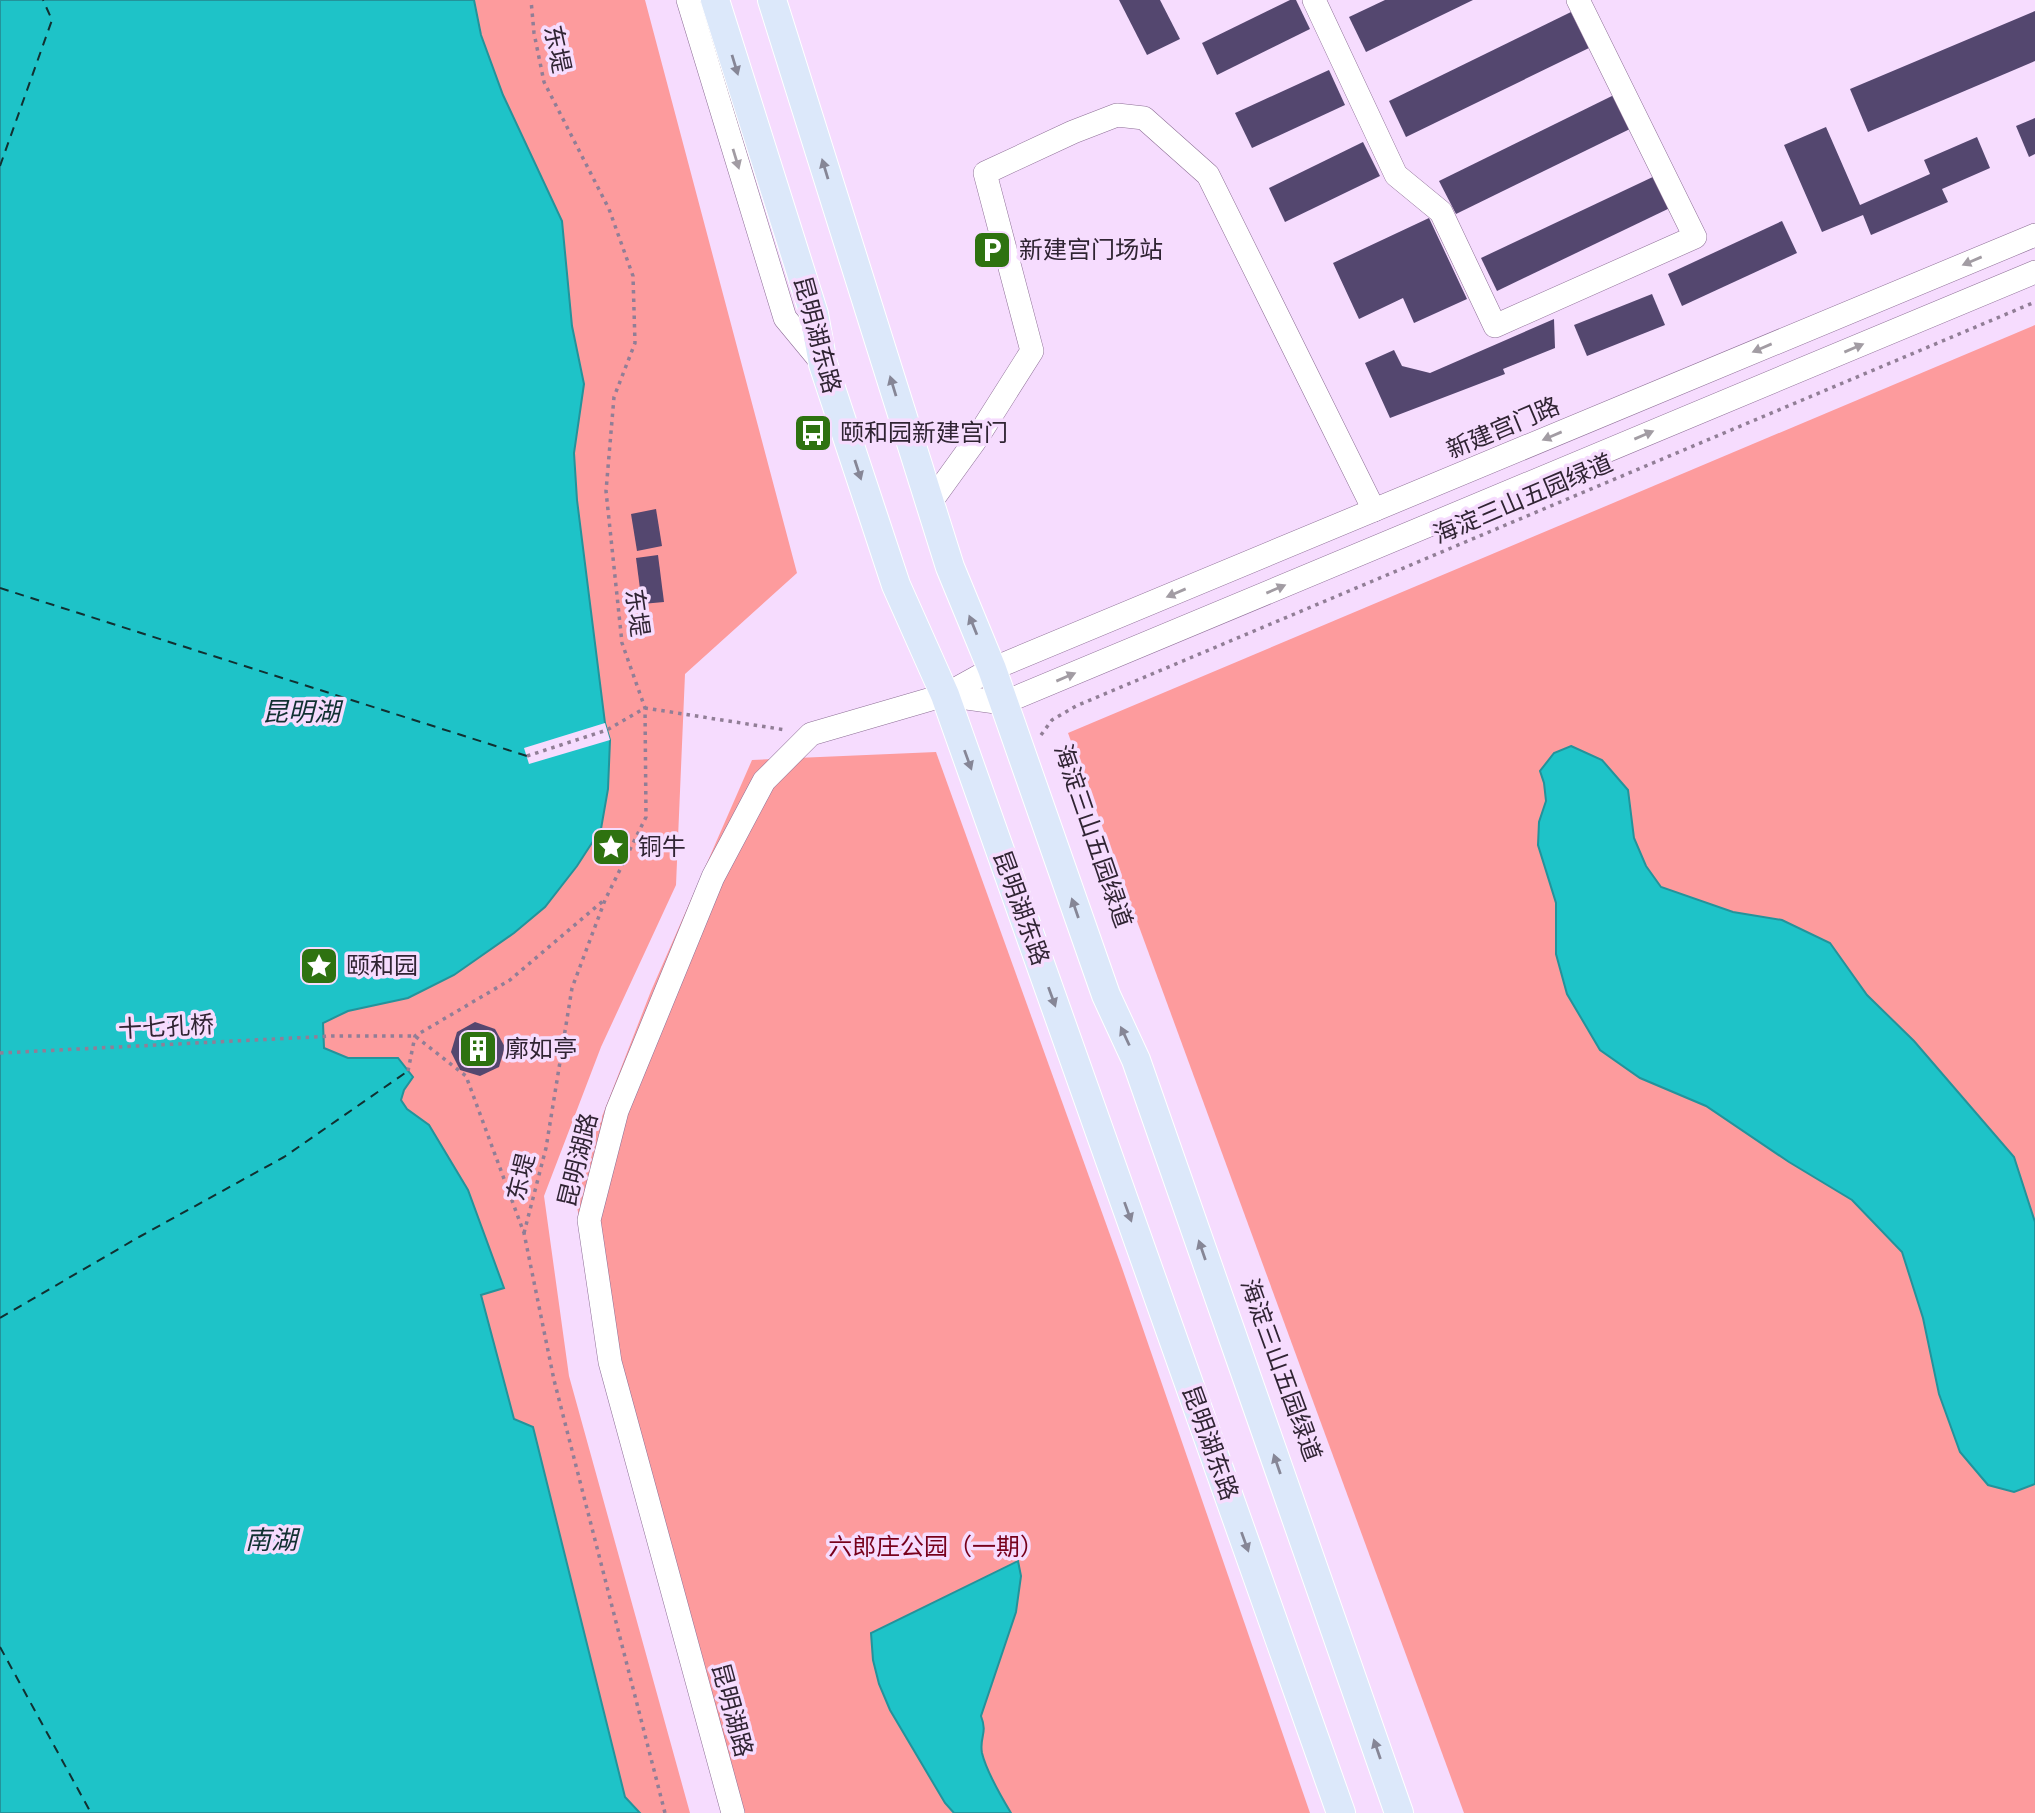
<svg xmlns="http://www.w3.org/2000/svg" width="2035" height="1813" font-family="'Alegreya Sans','Noto Sans SC',sans-serif">
<rect width="100%" height="100%" fill="#f6dcfe"/>
<g fill="#fd9b9d">
<path d="M0,0H645L797,573L685,674L676,885L601,1047L544,1196L569,1376L690,1813H0Z"/>
<path d="M2035,325V1813H1464L1068,733Z"/>
<path d="M936,752L1122,1268L1310,1813H733L643,1482L573,1191L651,991L752,760Z"/>
</g>
<g fill="#1ec3c8" stroke="#23939b" stroke-width="2">
<path d="M0,0H474L481,35L503,95L562,221L572,326L584,384L574,453L577,500L605,723L610,740L608,789L601,829L577,866L545,907L514,933L454,975L408,998L348,1011L323,1023L324,1048L348,1058H398L413,1077L404,1090L401,1100L407,1109L429,1125L468,1190L504,1288L481,1295L514,1419L533,1427L625,1797L640,1813H0Z"/>
<path d="M1571,746L1602,760L1628,790L1634,838L1646,866L1661,887L1733,912L1782,920L1830,943L1867,995L1914,1041L2014,1157L2035,1222V1484L2014,1492L1988,1485L1960,1452L1939,1394L1923,1318L1902,1252L1852,1200L1789,1162L1706,1106L1640,1078L1600,1050L1567,994L1556,954V903L1538,845L1539,822L1546,801L1544,783L1540,771L1554,753Z"/>
<path d="M1018,1561L1021,1576L1016,1612L981,1716C988,1734 979,1737 982,1753C986,1770 1002,1798 1011,1813H954L945,1803L890,1710L879,1684L873,1660L871,1633Z"/>
</g>
<path fill="#f6dcfe" d="M605,723L610,740L529,764L524,748Z"/>
<g fill="none" stroke-linecap="round" stroke-linejoin="round">
<g stroke="#113031" stroke-width="2" stroke-dasharray="9 7" stroke-linecap="butt">
<path d="M0,166L52,20L43,0"/>
<path d="M0,588L527,756"/>
<path d="M0,1318L139,1237L284,1157L408,1071"/>
<path d="M0,1647L91,1813"/>
</g>
</g>
<g fill="#54476f">
<path d="M1119,0H1160L1180,39L1147,55Z"/>
<path d="M1290,0H1296L1310,29L1217,75L1202,43Z"/>
<path d="M1385,0H1473L1366,52L1349,17Z"/>
<path d="M2035,11V61L1868,132L1850,89Z"/>
<path d="M1571,12L1589,48L1406,137L1389,101Z"/>
<path d="M1329,70L1345,105L1252,148L1235,113Z"/>
<path d="M1616,94L1632,128L1456,214L1439,181Z"/>
<path d="M2035,118V154L2029,157L2016,126Z"/>
<path d="M1826,127L1860,205L1930,174L1924,160L1977,137L1990,168L1942,189L1948,202L1871,235L1863,215L1822,232L1784,145Z"/>
<path d="M1363,142L1380,176L1285,222L1269,188Z"/>
<path d="M1657,175L1672,207L1497,291L1481,258Z"/>
<path d="M1429,218L1467,299L1414,323L1403,298L1359,319L1333,263Z"/>
<path d="M1782,221L1797,253L1682,306L1668,274Z"/>
<path d="M1652,294L1665,325L1587,356L1574,325Z"/>
<path d="M1554,319L1555,348L1503,369L1505,374L1390,418L1365,363L1394,350L1402,366L1430,373Z"/>
<path d="M656,509L662,546L637,551L631,514Z"/>
<path d="M658,555L664,602L642,604L636,558Z"/>
<path d="M475,1022L495,1029L505,1047L499,1067L480,1076L460,1070L451,1052L457,1032Z"/>
</g>
<g fill="none" stroke-linecap="round" stroke-linejoin="round">
<defs>
<g id="minor">
<path d="M688,0L785,318L823,364"/>
<path d="M1314,0L1396,175L1441,212L1495,326L1695,237L1578,0"/>
<path d="M930,503L977,438L1032,351L985,173L1073,132L1117,115L1144,118L1208,175L1374,510"/>
<path d="M945,695L1003,703L2035,272"/>
<path d="M733,1813L610,1362L589,1220L617,1111L713,877L764,781L811,734L945,695L992,669L2035,235"/>
</g>
<g id="major">
<path d="M715,0L814,314L823,364L896,585L945,695L1341,1813"/>
<path d="M772,0L950,567L992,669L1106,995L1136,1060L1399,1813"/>
</g>
</defs>
<use href="#minor" stroke="#8d6f96" stroke-width="24"/>
<use href="#major" stroke="#fff" stroke-width="30"/>
<g stroke="#917e96" stroke-width="3.5" stroke-dasharray="3.5 5" stroke-linecap="butt">
<path d="M1041,735L1052,720L1076,706L2035,302"/>
<path d="M527,756L607,730L645,708L786,730"/>
<path d="M0,1053L333,1036H415L466,1076L524,1233L554,1380L665,1813"/>
<path d="M408,1071L415,1036L510,980L603,901"/>
<path d="M524,1233L546,1148L572,988L605,900L646,817L645,708L622,643L606,491L614,397L635,343L633,276L609,209L544,82L534,33L531,0"/>
</g>
<use href="#minor" stroke="#fff" stroke-width="23"/>
<use href="#major" stroke="#dce8fa" stroke-width="28"/>
</g>
<defs><path id="oneway-solid" d="M-6-.8H1V-3.2L6.5 0L1 3.2V.8H-6Z" transform="scale(1.75)"/></defs>
<g fill="#868696">
<use href="#oneway-solid" transform="translate(735 65) rotate(73)"/>
<use href="#oneway-solid" transform="translate(825 169) rotate(-107)"/>
<use href="#oneway-solid" transform="translate(893 386) rotate(-107)"/>
<use href="#oneway-solid" transform="translate(858 470) rotate(72)"/>
<use href="#oneway-solid" transform="translate(973 625) rotate(-112)"/>
<use href="#oneway-solid" transform="translate(968 760) rotate(70)"/>
<use href="#oneway-solid" transform="translate(1075 908) rotate(-109)"/>
<use href="#oneway-solid" transform="translate(1052 997) rotate(70)"/>
<use href="#oneway-solid" transform="translate(1125 1036) rotate(-115)"/>
<use href="#oneway-solid" transform="translate(1128 1212) rotate(70)"/>
<use href="#oneway-solid" transform="translate(1202 1250) rotate(-109)"/>
<use href="#oneway-solid" transform="translate(1277 1464) rotate(-109)"/>
<use href="#oneway-solid" transform="translate(1245 1542) rotate(70)"/>
<use href="#oneway-solid" transform="translate(1377 1749) rotate(-109)"/>
</g>
<g fill="#a29ca3">
<use href="#oneway-solid" transform="translate(736 159) rotate(73)"/>
<use href="#oneway-solid" transform="translate(1972 261) rotate(157)"/>
<use href="#oneway-solid" transform="translate(1762 348) rotate(157)"/>
<use href="#oneway-solid" transform="translate(1854 348) rotate(-23)"/>
<use href="#oneway-solid" transform="translate(1644 435) rotate(-23)"/>
<use href="#oneway-solid" transform="translate(1552 436) rotate(157)"/>
<use href="#oneway-solid" transform="translate(1276 589) rotate(-23)"/>
<use href="#oneway-solid" transform="translate(1176 593) rotate(157)"/>
<use href="#oneway-solid" transform="translate(1066 677) rotate(-23)"/>
</g>
<defs>
<symbol id="parking-square" viewBox="-11 -11 22 22"><rect x="-9" y="-9" width="18" height="18" rx="4" fill="#2e7210" stroke="#f6dcfe"/><path d="M-3.5-5.5H1a3.5 3.5 0 0 1 0 7H-1V5.5H-3.5ZM-1-3.4V-.6H.8a1.4 1.4 0 0 0 0-2.8Z" fill="#fff"/></symbol>
<symbol id="bus-square" viewBox="-11 -11 22 22"><rect x="-9" y="-9" width="18" height="18" rx="4" fill="#2e7210" stroke="#f6dcfe"/><path d="M-5-6H5V4H4V6H2V4H-2V6H-4V4H-5ZM-3.5-4V0h7V-4ZM-3.5 1.2v1.5H-2V1.2ZM2 1.2v1.5H3.5V1.2Z" fill="#fff"/></symbol>
<symbol id="sight-square" viewBox="-11 -11 22 22"><rect x="-9" y="-9" width="18" height="18" rx="4" fill="#2e7210" stroke="#f6dcfe"/><path d="M0-6L1.8-2.2L6-1.7L2.9 1.2L3.7 5.4L0 3.3L-3.7 5.4L-2.9 1.2L-6-1.7L-1.8-2.2Z" fill="#fff"/></symbol>
<symbol id="building-square" viewBox="-11 -11 22 22"><rect x="-9" y="-9" width="18" height="18" rx="4" fill="#2e7210" stroke="#f6dcfe"/><path d="M-4-6H4V6H1V3H-1V6H-4ZM-2.5-4.3h1.7v1.8h-1.7ZM.8-4.3h1.7v1.8H.8ZM-2.5-1h1.7V.8h-1.7ZM.8-1h1.7V.8H.8Z" fill="#fff"/></symbol>
</defs>
<g fill-rule="evenodd">
<use href="#parking-square" x="970" y="228" width="44" height="44"/>
<use href="#bus-square" x="791" y="411" width="44" height="44"/>
<use href="#sight-square" x="589" y="825" width="44" height="44"/>
<use href="#sight-square" x="297" y="944" width="44" height="44"/>
<use href="#building-square" x="456" y="1027" width="44" height="44"/>
</g>
<g text-anchor="middle" stroke-width="7" stroke-linejoin="round" paint-order="stroke">
<g font-size="24" fill="#302433" stroke="#f6dcfe">
<text transform="translate(557 49) rotate(78)" y="8">东堤</text>
<text transform="translate(817 335) rotate(75)" y="8">昆明湖东路</text>
<text transform="translate(1503 428) rotate(-23)" y="8">新建宫门路</text>
<text transform="translate(1523 499) rotate(-23)" y="8">海淀三山五园绿道</text>
<text transform="translate(637 613) rotate(82)" y="8">东堤</text>
<text transform="translate(1093 836) rotate(71)" y="8">海淀三山五园绿道</text>
<text transform="translate(1021 908) rotate(70)" y="8">昆明湖东路</text>
<text transform="translate(166 1027) rotate(-3)" y="8">十七孔桥</text>
<text transform="translate(578 1160) rotate(-76)" y="8">昆明湖路</text>
<text transform="translate(521 1177) rotate(-76)" y="8">东堤</text>
<text transform="translate(1281 1370) rotate(70)" y="8">海淀三山五园绿道</text>
<text transform="translate(1210 1443) rotate(70)" y="8">昆明湖东路</text>
<text transform="translate(732 1710) rotate(75)" y="8">昆明湖路</text>
</g>
<g font-size="24" fill="#302433" stroke="#f6dcfe" text-anchor="start">
<text x="1019" y="258">新建宫门场站</text>
<text x="840" y="441">颐和园新建宫门</text>
<text x="638" y="855">铜牛</text>
<text x="346" y="974">颐和园</text>
<text x="505" y="1057">廓如亭</text>
</g>
<g font-size="24" fill="#77001c" stroke="#f6dcfe">
<text x="936" y="1555">六郎庄公园（一期）</text>
</g>
<g font-size="26" font-style="italic" fill="#113031" stroke="#f6dcfe">
<text x="301" y="721">昆明湖</text>
<text x="271" y="1549">南湖</text>
</g>
</g>
</svg>
